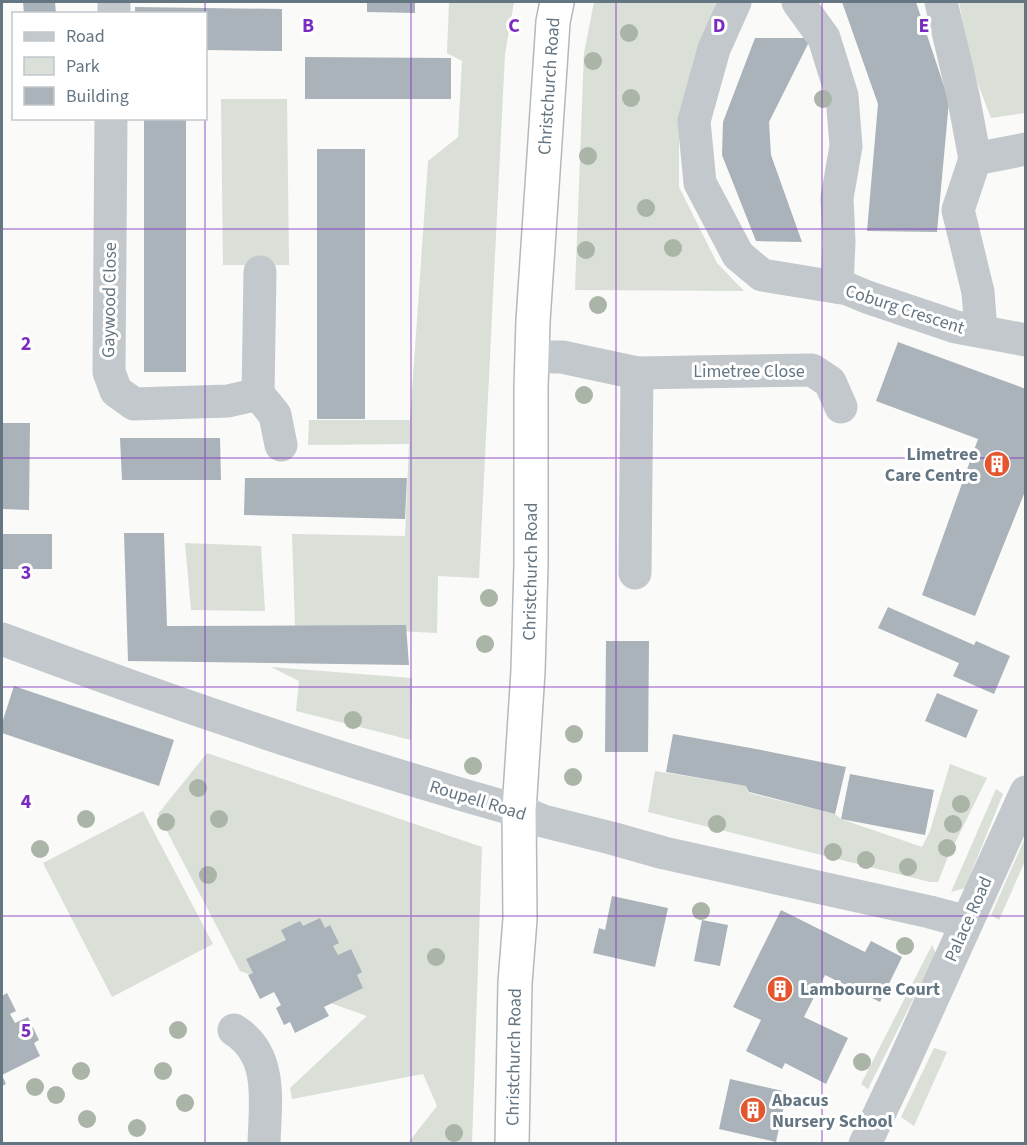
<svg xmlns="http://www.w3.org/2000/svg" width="1027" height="1145" font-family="'Source Sans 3',sans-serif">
<rect width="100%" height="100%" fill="#fafaf8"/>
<g fill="#dadfd7">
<path d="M449,2H514L505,54L479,578L438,576L437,633L295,626L292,534L405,536L409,444L308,445L309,420H410L428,161L458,137L462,61L447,53Z"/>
<path d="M594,2H718L679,116V187L717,263L744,291L575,290L584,53Z"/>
<path d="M959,2H1025V113L991,118L971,66Z"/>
<path d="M221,99H287L289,265H223Z"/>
<path d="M185,543L261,546L265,611L191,610Z"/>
<path d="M271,667L412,678L411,740L296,711L299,681Z"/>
<path d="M207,753L482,847L472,1143H408L437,1106L423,1074L292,1099L290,1088L367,1016L240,971L158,814Z"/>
<path d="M950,764L987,778L947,859L938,882H930L648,812L655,771L746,786L749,793L835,814L841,819L922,847L930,831Z"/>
<path d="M996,789L1003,794L965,888L951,892Z"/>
<path d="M143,811L213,944L112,997L43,863Z"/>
<path d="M1025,838V861L999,920L991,915Z"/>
<path d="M932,945L936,954L868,1089L861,1084Z"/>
<path d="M934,1048L947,1052L914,1126L901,1117Z"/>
</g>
<g fill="#aab3b9">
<path d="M23,2H55L56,14H24Z"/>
<path d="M367,2H415V13L367,12Z"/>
<path d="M842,2H916L949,101L937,232L867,231L878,104Z"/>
<path d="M135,7L282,9V51L206,50V14H135Z"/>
<path d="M755,38H811L769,122L771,155L802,242L756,241L722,155L723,122Z"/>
<path d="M305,57L451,58V99H305Z"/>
<rect x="144" y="118" width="42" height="254"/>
<rect x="317" y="149" width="48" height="270"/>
<path d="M898,342L1026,389V489L975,616L922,595L978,439L876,401Z"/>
<path d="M2,423H30L29,510L2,509Z"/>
<path d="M120,438H220L221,480H122Z"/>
<path d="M245,478H407L405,519L244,515Z"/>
<path d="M124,533H164L167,626L406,625L409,665L128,661Z"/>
<rect x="2" y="534" width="50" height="35"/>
<path d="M888,607L974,645L976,641L1010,656L994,694L953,676L959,663L878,628Z"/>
<path d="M606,641H649L648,752H605Z"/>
<path d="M14,686L174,740L159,786L2,733V723Z"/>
<path d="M937,693L978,710L966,738L925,721Z"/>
<path d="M673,734L756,749L846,767L835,814L749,792L746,786L666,772Z"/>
<path d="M850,774L934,790L925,835L841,819Z"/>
<path d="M612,896L668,908L655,967L593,953L599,928L605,930Z"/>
<path d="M781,910L865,952L871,941L902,957L880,1002L825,975L804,1017L848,1038L826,1084L785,1063L782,1069L746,1051L761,1020L733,1007Z"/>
<path d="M320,918L325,928L330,925L339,943L333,946L338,955L351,949L362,972L357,975L363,988L324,1007L329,1016L295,1033L290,1022L284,1025L276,1008L281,1005L274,992L260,999L248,975L253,973L246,959L286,940L281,930L300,921L303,926Z"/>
<path d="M702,920L728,925L720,966L694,961Z"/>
<path d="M7,993L16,1011L10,1014L15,1023L28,1017L39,1040L34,1043L40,1056L2,1075L6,1084L2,1086V996Z"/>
<path d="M730,1079L787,1092L776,1142L719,1129Z"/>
</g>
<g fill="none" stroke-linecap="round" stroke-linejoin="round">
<defs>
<g id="highway">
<path id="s1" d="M512,1144L515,983L520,919L519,811L528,671L531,565V388L533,321L553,22L557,2"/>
</g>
</defs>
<use href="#highway" stroke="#b4b9bd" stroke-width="36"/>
<g stroke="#c3c8cc" stroke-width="33">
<path d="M735,2L714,49L694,121L700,183L738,255L762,275L848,289L867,297L956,327L1026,340"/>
<path d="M798,2L824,38L842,96L846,146L837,198L839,242L837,287"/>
<path d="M941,2L963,95L975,159L958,210L978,292L981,331"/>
<path d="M114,14V2"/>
<path d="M111,118L109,372L116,391L134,404L228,401L258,394L260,272"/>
<path d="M975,159L1026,149"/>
<path d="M532,357H562L637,373L812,370L830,382L841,407"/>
<path d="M258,394L275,415L281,445"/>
<path d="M635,573L637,373"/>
<path d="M2,639C172,703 344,762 519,811L543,821L611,838L664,853L930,912L967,922"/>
<path d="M234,1030C274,1055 265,1102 264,1144"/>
<path d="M865,1144L901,1068L1026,792"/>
</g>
<use href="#highway" stroke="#fff" stroke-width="33"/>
</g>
<g fill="#aab4a7">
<circle cx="629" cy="33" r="9"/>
<circle cx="593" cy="61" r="9"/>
<circle cx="631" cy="98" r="9"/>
<circle cx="823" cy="99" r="9"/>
<circle cx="588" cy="156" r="9"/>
<circle cx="646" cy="208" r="9"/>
<circle cx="673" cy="248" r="9"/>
<circle cx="586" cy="250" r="9"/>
<circle cx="598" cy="305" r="9"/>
<circle cx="584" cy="395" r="9"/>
<circle cx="489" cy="598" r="9"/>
<circle cx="485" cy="644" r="9"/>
<circle cx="353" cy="720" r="9"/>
<circle cx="574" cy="734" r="9"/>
<circle cx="473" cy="766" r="9"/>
<circle cx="573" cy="777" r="9"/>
<circle cx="198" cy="788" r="9"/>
<circle cx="961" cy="804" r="9"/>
<circle cx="86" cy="819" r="9"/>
<circle cx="219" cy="819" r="9"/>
<circle cx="166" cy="822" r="9"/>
<circle cx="717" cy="824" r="9"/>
<circle cx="953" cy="824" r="9"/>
<circle cx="947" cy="848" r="9"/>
<circle cx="40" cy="849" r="9"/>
<circle cx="833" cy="852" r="9"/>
<circle cx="866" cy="860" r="9"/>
<circle cx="908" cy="867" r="9"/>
<circle cx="208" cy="875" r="9"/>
<circle cx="701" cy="911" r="9"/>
<circle cx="905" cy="946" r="9"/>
<circle cx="436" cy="957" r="9"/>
<circle cx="178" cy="1030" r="9"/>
<circle cx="862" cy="1062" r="9"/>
<circle cx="81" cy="1071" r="9"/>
<circle cx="163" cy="1071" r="9"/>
<circle cx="35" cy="1087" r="9"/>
<circle cx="56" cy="1095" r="9"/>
<circle cx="185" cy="1103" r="9"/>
<circle cx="87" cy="1119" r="9"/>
<circle cx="137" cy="1128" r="9"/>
<circle cx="454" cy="1133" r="9"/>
</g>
<path fill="none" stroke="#7b2cbf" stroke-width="1.5" stroke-opacity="0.55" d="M205,2V14M411,2V1144M616,2V1144M822,2V1144M205,118V1144M2,229H1026M2,458H1026M2,687H1026M2,916H1026"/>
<defs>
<symbol id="building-disc" viewBox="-11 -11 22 22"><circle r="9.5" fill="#e4572e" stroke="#fff"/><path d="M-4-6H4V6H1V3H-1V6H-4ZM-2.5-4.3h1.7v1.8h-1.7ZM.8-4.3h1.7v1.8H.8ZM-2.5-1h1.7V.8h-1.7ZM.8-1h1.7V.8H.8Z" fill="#fff"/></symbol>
</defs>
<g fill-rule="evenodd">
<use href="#building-disc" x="982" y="449" width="30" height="30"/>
<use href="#building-disc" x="765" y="974" width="30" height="30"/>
<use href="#building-disc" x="738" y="1095" width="30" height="30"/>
</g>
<g text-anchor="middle" stroke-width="6" stroke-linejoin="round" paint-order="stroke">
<g font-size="18" fill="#657683" stroke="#fff">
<text dy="6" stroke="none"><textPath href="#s1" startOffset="1059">Christchurch Road</textPath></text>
<text transform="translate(109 300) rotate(-89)" y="6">Gaywood Close</text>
<text transform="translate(905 309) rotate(18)" y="6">Coburg Crescent</text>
<text x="749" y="377">Limetree Close</text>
<text dy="6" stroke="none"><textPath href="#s1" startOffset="573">Christchurch Road</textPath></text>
<text transform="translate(478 800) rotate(17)" y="6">Roupell Road</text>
<text transform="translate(968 919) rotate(-66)" y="6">Palace Road</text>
<text dy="6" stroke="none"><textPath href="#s1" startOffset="87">Christchurch Road</textPath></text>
</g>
<g font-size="18" font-weight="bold" fill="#657683" stroke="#fff" text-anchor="start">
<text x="978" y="460" text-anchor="end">Limetree<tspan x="978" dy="21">Care Centre</tspan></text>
<text x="800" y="995">Lambourne Court</text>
<text x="772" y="1106">Abacus<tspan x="772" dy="21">Nursery School</tspan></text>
</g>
</g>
<g font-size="20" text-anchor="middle" font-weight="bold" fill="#7b2cbf" stroke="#fff" stroke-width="6" stroke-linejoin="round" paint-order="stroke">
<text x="308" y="32">B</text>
<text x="514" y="32">C</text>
<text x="719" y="32">D</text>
<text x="924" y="32">E</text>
<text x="26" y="350">2</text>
<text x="26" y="579">3</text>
<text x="26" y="808">4</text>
<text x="26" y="1037">5</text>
</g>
<rect width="1027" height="1145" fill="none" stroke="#657683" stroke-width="6"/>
<rect x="12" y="12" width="195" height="108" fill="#ffffff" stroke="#c1c8cd" stroke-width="1.5"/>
<rect x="24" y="32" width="30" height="9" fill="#c3c8cc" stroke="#c1c8cd" stroke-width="1.5"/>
<text x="66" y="42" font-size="18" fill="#657683">Road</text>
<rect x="24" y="57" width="30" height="18" fill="#dadfd7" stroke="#c1c8cd" stroke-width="1.5"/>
<text x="66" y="72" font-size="18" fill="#657683">Park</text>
<rect x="24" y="87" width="30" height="18" fill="#aab3b9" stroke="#c1c8cd" stroke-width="1.5"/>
<text x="66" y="102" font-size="18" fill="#657683">Building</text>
</svg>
